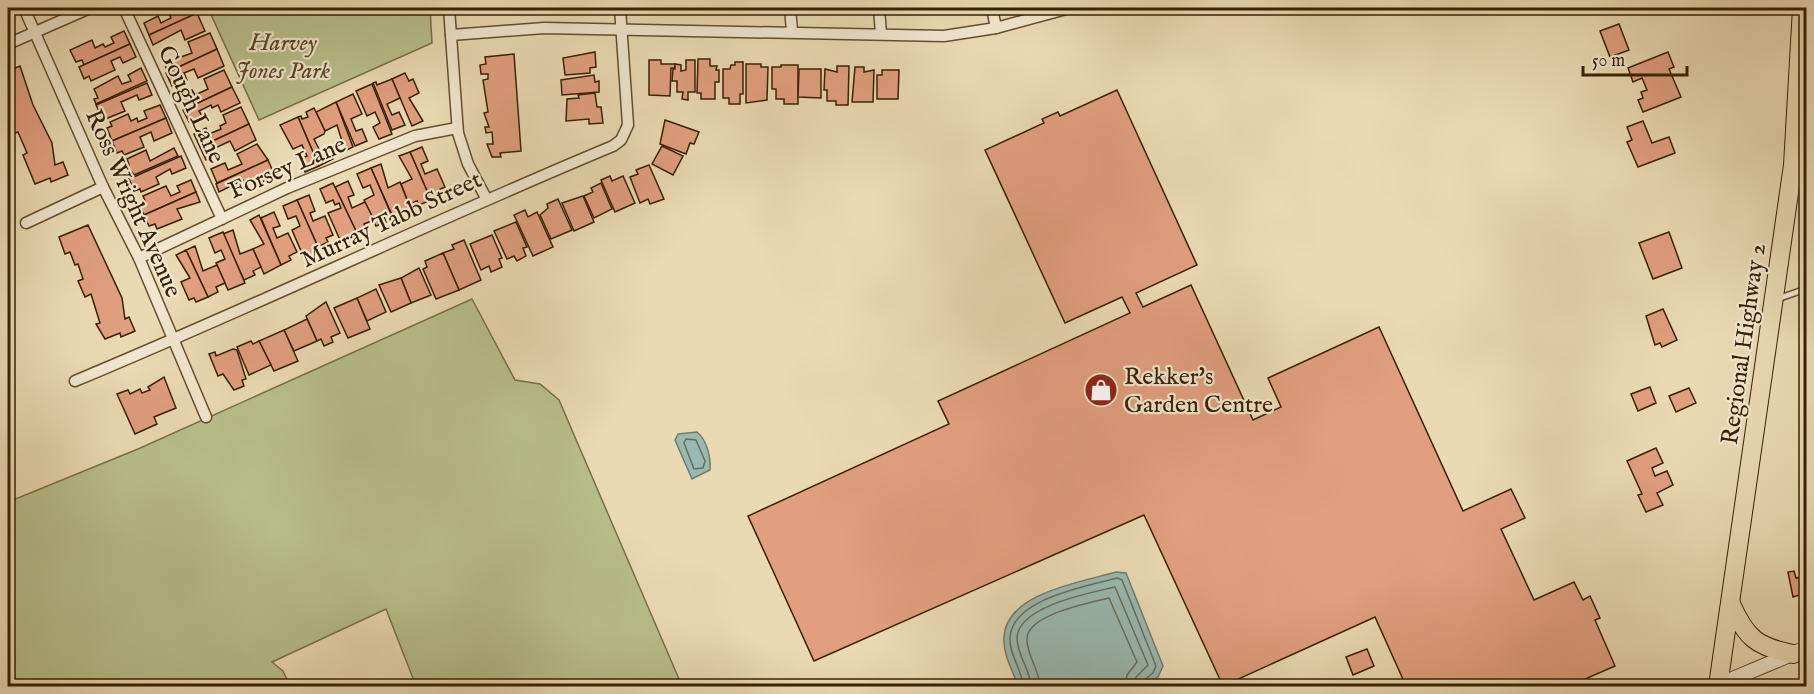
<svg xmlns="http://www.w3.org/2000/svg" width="1814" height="694" font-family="'IM FELL English',serif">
<rect width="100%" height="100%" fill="#eadab3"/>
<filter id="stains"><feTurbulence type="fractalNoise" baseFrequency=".00333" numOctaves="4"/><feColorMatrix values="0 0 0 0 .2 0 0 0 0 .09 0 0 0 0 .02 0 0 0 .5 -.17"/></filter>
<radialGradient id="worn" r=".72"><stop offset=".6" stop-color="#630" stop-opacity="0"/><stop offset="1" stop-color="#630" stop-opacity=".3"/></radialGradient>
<g fill="#b8bf8c" stroke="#787048" stroke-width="1.5">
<path d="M208,8H430L432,43L259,120Z"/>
<path d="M472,299L515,380L540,384L559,400L682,686H416L386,609L272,662L283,671L290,686H8V502L138,449Z"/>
</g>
<g fill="#99bab3" stroke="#727c6d" stroke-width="1.5">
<path d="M697,432C707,440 711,458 710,470L692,479L675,440L678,434Z"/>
<path d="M1116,572L1126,573L1163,666L1158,677L1142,686H1018C1013,671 1003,655 1004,638C1005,593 1082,582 1116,572Z"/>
</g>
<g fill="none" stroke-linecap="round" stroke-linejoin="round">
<g stroke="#686d5b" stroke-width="1.5">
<path d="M686,439L696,440L705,461L703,468L694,469L684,443Z"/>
<path d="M1023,686C1022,669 1009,655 1010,638C1011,599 1087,586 1117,578L1122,580L1156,666L1153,673L1143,681L1141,686"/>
<path d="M1031,686C1030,669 1017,655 1017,638C1018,606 1090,593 1115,587L1148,665L1136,677L1134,686"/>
<path d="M1040,686C1039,670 1028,657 1027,641C1024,615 1089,603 1109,598L1137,662L1127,675L1125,686"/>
</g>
</g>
<g fill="#e19f7f" stroke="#372003" stroke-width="1.5">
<path d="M170,8H200L201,12L149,35L144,23L158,16L161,23L171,18L167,9Z"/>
<path d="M197,13L205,31L185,40L181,30L153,45L149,35Z"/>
<path d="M1619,24L1629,50L1610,57L1600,31Z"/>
<path d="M124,31L130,44L84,65L82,60L76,62L70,50L92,40L95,48L103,44L105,47L114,43L111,37Z"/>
<path d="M210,33L217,49L168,72L164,63L192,53L188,42Z"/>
<path d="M130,44L136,57L123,63L120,57L111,61L115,70L91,81L89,76L84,79L79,67Z"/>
<path d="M217,49L224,66L198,78L194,69L184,73L187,80L172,86L166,73Z"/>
<path d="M595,52L596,67L590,68V73L565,75L563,58Z"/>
<path d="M1668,52L1674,67L1669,69L1681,97L1643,112L1638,100L1643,98L1641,92L1647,90L1642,78L1633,82L1628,68Z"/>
<path d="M514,54L521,151L500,153L501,157H492L487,144H493L492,132L486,133L485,127H489L484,113L488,112L483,80L488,79V74H481L480,65L486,64L485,57Z"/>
<path d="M698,59H710V66H717L716,70H719V82H715V99H701V93H697Z"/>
<path d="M649,60H661V64H675V68H671L670,96L649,95Z"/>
<path d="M686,60H695V92H688V100L682,99L683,92H677V81H672L673,69H675V64L681,65V71L686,70Z"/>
<path d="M735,62H743V94H740V104H729V98H723V69H730L731,65H735Z"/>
<path d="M746,64H761V67H768L767,100L746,103Z"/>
<path d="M781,65H798V104H784V99H776V89H772V67H781Z"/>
<path d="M20,66L33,105L52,143L55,165L63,162L68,175L51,182L50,178L35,184L23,155L27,153L18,132L12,134L8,123V120L12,118L8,112V71Z"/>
<path d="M837,66H849L848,105H836V101H827V90H824L825,69L837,72Z"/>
<path d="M855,67H864V72L874,70L873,102H852Z"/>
<path d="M141,68L147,81L96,104L94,99L98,98L94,89L118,76L122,84L131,81L128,75Z"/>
<path d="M799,69H821V98L798,97Z"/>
<path d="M224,70L232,87L185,109L178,96L192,90L195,95L208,89L204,79Z"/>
<path d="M882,70H899L898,99H877V75H882Z"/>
<path d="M405,73L409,81L413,79L419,93L409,98L423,121L412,126L392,79Z"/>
<path d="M594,75L595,82L599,81V92L562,95L561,80Z"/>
<path d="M392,79L400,98L387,104L392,115L399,112L405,125L392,130L373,83L376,82L377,85Z"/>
<path d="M147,83L152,95L139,100L137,95L121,102L125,111L103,120L96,105Z"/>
<path d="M372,84L392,134L379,139L373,127L380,123L375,112L367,116L356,91Z"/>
<path d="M232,87L240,103L221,112L218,105L212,108L211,105L199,111L202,116L189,122L183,110Z"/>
<path d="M1117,90L1197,265L1136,293L1143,307L1191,285L1253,420L1281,407L1268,378L1379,327L1463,511L1511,489L1525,518L1501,529L1534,600L1574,582L1583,600L1590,596L1600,618L1595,620L1615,666L1569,686H1449L1446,681L1434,686H1406L1375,617L1223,686L1144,515L814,661L748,516L949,424L938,401L1130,313L1122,297L1065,323L985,150L1044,123L1042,119L1058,112L1060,116Z"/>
<path d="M595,93L597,107H601L603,123L589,124V119L566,121L567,99L579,98L578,95Z"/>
<path d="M353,94L362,114L351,119L356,131L362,129L367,141L355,146L336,102Z"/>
<path d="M336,102L353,147L345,151L337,125L325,131L316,112Z"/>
<path d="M160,105L166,118L112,141L107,128L112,126L110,122L128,114L131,121L137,118L138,122L147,118L144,111Z"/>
<path d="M241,107L249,124L200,147L194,134L206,128L209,134L221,129L220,126L226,123L223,115Z"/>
<path d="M314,108L325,131L324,134L314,139L320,151L328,147L333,159L319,166L298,117L301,116L302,119L308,117L306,112Z"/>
<path d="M298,117L319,166L305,172L300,159L307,156L302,145L293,149L280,125Z"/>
<path d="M166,118L172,133L154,141L151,132L140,137L144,147L124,155L122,151L117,153L112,141Z"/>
<path d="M665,120L699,132L694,144L690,143L686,154L660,144Z"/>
<path d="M1643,121L1652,143L1669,137L1675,153L1638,167L1627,142L1632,140L1627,127Z"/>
<path d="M249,124L256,140L235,151L230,141L213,149L216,155L206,160L200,147Z"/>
<path d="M257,144L268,160L217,183L211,169L225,163L228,170L242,164L237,154Z"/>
<path d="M662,146L683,156L673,175L652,164Z"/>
<path d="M422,147L428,161L421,164L425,174L437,169L445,187L438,190L441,195L431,200L410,152Z"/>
<path d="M174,148L178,156L134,175L132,172L128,174L125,167L129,165L127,159L146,150L150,161Z"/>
<path d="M410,152L431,200L419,205L417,201L409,204L401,184L412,179L399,156Z"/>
<path d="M181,156L186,168L172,174L170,169L156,177L159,184L141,192L140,189L134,191L129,179Z"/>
<path d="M268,160L275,176L255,185L251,178L244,182L243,180L219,192L216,184Z"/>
<path d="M381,164L388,188L400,182L411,210L393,217L371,168Z"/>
<path d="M649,165L664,199L650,204L648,199L640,203L630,177L638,174L636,170Z"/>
<path d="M371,168L391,214L384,217L386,222L376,226L364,200L374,195L370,185L363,188L357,174Z"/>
<path d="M610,176L612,181L623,176L635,203L615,212L601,180Z"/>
<path d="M191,180L196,192L144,215L140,206L146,203L143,196L166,186L171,196L180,192L177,186Z"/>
<path d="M348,181L354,195L348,197L352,208L365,202L374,220L364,224L366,229L357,233L335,187Z"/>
<path d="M333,183L357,233L340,240L328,213L341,208L339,203L335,205L333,200L326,203L320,189Z"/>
<path d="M601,183L612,209L594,218L584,196L593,192L591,188Z"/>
<path d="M196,192L200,202L177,209L182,219L157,229L155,224L149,226L144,215Z"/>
<path d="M309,195L315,211L310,213L313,221L325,216L333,235L326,238L328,242L318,247L297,200Z"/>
<path d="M583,196L594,222L574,231L562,203Z"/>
<path d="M558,199L572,230L551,239L540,215L548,208L547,204Z"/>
<path d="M297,200L318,247V252L304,258L292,230L300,226L296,216L288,219L283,206Z"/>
<path d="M525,210L528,217L537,212L553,247L533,256L514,215Z"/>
<path d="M274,212L280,226L273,228L277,238L288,233L297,252L289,256L291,260L281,265L261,218Z"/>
<path d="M259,215L281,265L264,274L253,249L264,244L250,220Z"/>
<path d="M516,222L527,247L523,248L526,256L517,261L514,256L507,259L494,231Z"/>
<path d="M88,225L122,298L125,319L129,317L135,331L121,337L120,333L105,339L96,324L100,323L91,294L85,297L78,281L83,279L78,264L75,265L70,252L65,254L59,237Z"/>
<path d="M233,230L240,254L253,249L261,267L253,271L255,275L244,280L223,234Z"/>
<path d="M223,232L245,283L228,290L216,263L225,259L221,250L215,253L209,238Z"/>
<path d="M1669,232L1682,268L1653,279L1639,243Z"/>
<path d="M492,235L502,258L499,259L502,267L491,272L489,266L481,270L470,244Z"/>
<path d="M464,240L481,280L459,290L443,253L454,249L452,245Z"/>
<path d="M195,246L203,271L217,265L225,283L216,287L218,292L208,297L186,250Z"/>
<path d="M186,250L208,297L196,302L194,298L189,300L181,282L190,278L176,255Z"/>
<path d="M443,253L459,290L436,299L423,269L427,267L425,261Z"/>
<path d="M419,268L431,295L411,303L401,278Z"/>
<path d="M401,278L411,303L391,312L379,285Z"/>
<path d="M376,289L386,312L367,321L357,298Z"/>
<path d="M357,298L370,329L348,338L334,308Z"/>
<path d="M326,302L340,333L331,337L333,342L324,346L321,339L317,341L306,316Z"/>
<path d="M1663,309L1677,340L1662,347L1660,343L1655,345L1646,316Z"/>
<path d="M307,319L317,341L294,351L284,330Z"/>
<path d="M284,330L298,361L274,371L259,341Z"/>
<path d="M251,341L253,344L259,341L271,365L249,375L237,347Z"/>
<path d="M233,349L237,350L246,379L242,380L244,386L234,390L223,374L218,376L209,354L215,352L216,356Z"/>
<path d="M164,377L176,408L154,417L157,424L135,434L117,394L128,390L130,394L140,389L142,393L150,390L148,387Z"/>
<path d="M1650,387L1656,403L1638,411L1631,394Z"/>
<path d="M1689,388L1696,403L1676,412L1669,396Z"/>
<path d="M1656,448L1663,463L1652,468L1655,476L1667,471L1673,485L1657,493L1663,505L1646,512L1638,495L1642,494L1627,461Z"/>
<path d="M1794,571L1796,578L1805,576L1806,593L1793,597L1788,572Z"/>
<path d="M1367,649L1374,666L1353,675L1346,657Z"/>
</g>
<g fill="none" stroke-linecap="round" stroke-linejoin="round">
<defs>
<path id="service" d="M1777,299L1806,289"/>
<g id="minor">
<path d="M24,8L103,187L139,258L206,417"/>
<path d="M124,8L222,219"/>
<path d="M449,8L458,133L468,164L486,198"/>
<path d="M790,8L792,31"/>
<path d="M879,8L881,34"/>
<path d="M992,8L996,28"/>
<path d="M451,35L544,28L944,36L996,28L1070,8"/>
<path d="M8,44L90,8"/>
<path d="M26,223L103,187"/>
<path d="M139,258L287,188L415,136L457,128"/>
<path d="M75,381C256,306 432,221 613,146L621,140L628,125L620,8"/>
</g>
<path id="tertiary" d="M1716,686L1806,648"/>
<g id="primary">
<path d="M1731,604C1746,638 1757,647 1793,654"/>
<path d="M1718,686L1793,165L1802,8"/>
</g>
</defs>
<use href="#service" stroke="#644e2f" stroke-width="8"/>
<use href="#minor" stroke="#644e2f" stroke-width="13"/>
<use href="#tertiary" stroke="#644e2f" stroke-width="16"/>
<use href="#primary" stroke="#372003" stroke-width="20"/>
<use href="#service" stroke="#f1e7ce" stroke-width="5"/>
<use href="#minor" stroke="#f1e7ce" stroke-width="10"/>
<use href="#tertiary" stroke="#f1e7ce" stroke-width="14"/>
<use href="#primary" stroke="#eadab3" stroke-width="18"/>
</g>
<defs>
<symbol id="shop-disc" viewBox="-11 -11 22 22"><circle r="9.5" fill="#8f2418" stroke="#f1e7ce"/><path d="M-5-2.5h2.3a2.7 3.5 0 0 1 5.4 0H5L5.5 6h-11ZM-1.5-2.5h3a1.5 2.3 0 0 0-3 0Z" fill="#fff"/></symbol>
</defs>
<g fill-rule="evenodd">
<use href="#shop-disc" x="1082" y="371" width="38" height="38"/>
</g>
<g text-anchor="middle" stroke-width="4.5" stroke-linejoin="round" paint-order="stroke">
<g font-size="24" font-style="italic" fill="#574825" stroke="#f1e7ce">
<text x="283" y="50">Harvey<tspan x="283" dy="28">Jones Park</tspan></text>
</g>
<g font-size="24" fill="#372003" stroke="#f1e7ce">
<text transform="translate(192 104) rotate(65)" y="8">Gough Lane</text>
<text transform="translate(287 167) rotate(-23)" y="8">Forsey Lane</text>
<text transform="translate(134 203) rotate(66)" y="8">Ross Wright Avenue</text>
<text transform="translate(391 219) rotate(-25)" y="8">Murray Tabb Street</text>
<text transform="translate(1743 344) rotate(-82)" y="8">Regional Highway 2</text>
</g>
<g font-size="24" fill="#372003" stroke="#f1e7ce" text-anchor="start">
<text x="1124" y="384">Rekker's<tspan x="1124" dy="28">Garden Centre</tspan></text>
</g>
</g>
<rect width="1814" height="694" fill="none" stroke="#eadab3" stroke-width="30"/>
<rect x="9" y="9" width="1796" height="676" fill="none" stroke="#372003" stroke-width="3"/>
<rect x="15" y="15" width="1784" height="664" fill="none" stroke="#372003" stroke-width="1.5"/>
<path d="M1583 66v9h104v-9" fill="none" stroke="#372003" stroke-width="3"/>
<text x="1592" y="66" font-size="18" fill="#372003" stroke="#f1e7ce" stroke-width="4.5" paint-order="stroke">50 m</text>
<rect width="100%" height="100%" filter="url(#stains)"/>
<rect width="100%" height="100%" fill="url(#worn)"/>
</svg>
